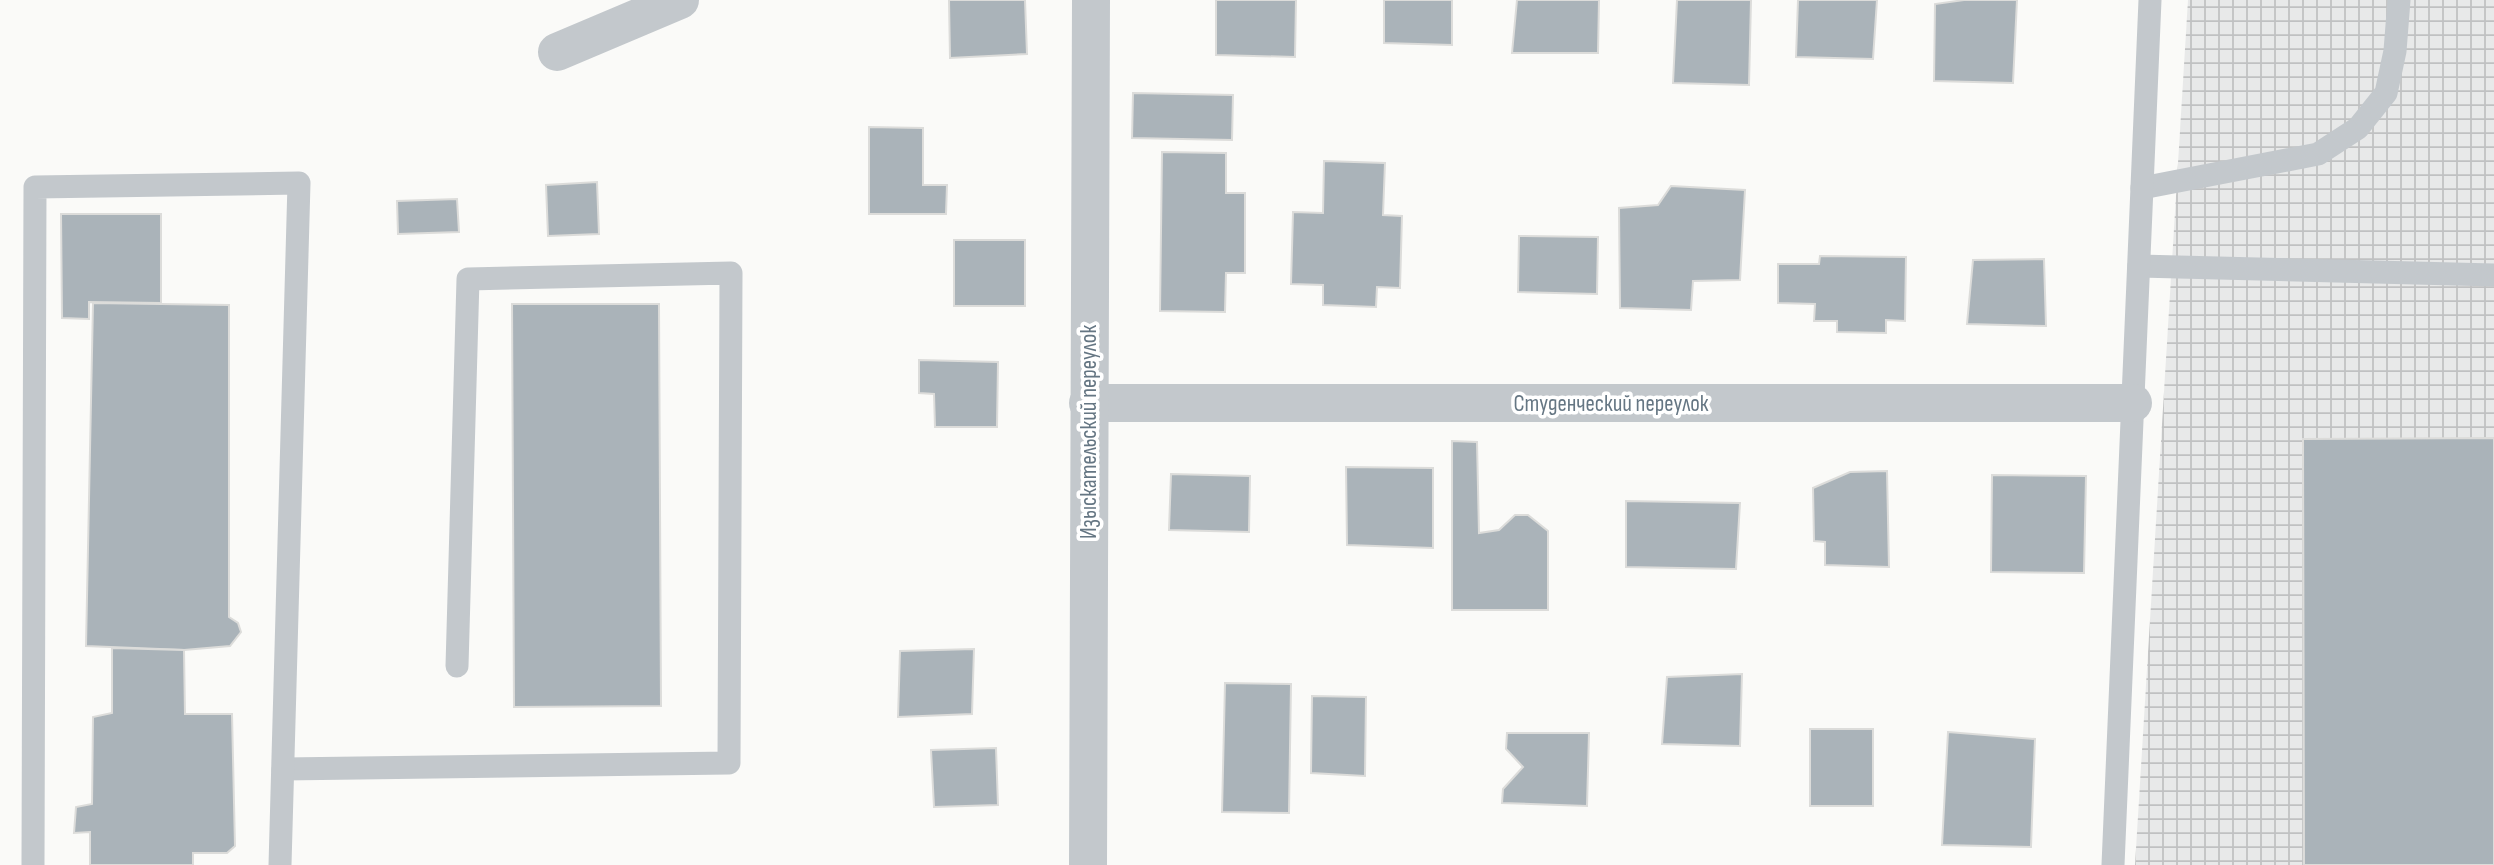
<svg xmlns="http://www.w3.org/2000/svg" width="2494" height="865" font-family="'Sofia Sans Condensed',sans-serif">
<defs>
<pattern id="industrial-grid" width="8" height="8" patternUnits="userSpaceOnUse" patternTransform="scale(1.75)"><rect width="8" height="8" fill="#e8e9e9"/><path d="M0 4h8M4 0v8" fill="none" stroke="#c0c1c2"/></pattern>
</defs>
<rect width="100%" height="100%" fill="#fafaf8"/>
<path fill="url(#industrial-grid)" d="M2188,0H2494V865H2135Z"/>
<g fill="#aab3b9" stroke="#dcdcda" stroke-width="2">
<path d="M949,0H1025L1027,54L950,58Z"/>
<path d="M1216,0H1296L1295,57L1216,55Z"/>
<path d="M1384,0H1452V45L1384,43Z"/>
<path d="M1517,0H1599L1598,53H1512Z"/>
<path d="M1677,0H1751L1749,85L1673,83Z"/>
<path d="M1798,0H1877L1873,59L1796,57Z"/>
<path d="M1964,0H2017L2013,83L1934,81L1935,4Z"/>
<path d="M1133,93L1233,95L1232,140L1132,138Z"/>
<path d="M869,127L923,128V185H947L946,214H869Z"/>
<path d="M1162,152L1226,153V193H1245V273H1226L1225,312L1160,311Z"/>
<path d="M1324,161L1385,163L1383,215L1402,216L1400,288L1377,287L1376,307L1323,305V285L1291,284L1293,212L1323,213Z"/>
<path d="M597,182L599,234L548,236L546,185Z"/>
<path d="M1671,186L1745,190L1740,280L1693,281L1691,310L1620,308L1619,208L1658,205Z"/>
<path d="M457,199L459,232L398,234L397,201Z"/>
<path d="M61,214H161V303L89,302V319L62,318Z"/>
<path d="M1519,236L1598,237L1597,294L1518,292Z"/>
<rect x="954" y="240" width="71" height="66"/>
<path d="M1820,256L1906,257L1905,321L1886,320V333L1837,332V321H1814L1815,304L1778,303V264H1819Z"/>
<path d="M2044,259L2046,326L1967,324L1973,260Z"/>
<path d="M93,303L229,305V617L238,623L241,632L230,646L184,650L86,646Z"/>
<path d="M512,304H659L661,706L514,707Z"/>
<path d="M919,360L998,362L997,427H935L934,394L919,393Z"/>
<path d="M2494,438V865H2304L2303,439Z"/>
<path d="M1452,441L1477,442L1479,533L1499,530L1515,515H1528L1548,531V610H1452Z"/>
<path d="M1346,467L1433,468V548L1347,545Z"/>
<path d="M1887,471L1889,567L1825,565V542L1814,541L1813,488L1850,472Z"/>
<path d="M1171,474L1250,476L1249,532L1169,530Z"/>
<path d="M1992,475L2086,476L2084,573L1991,572Z"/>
<path d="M1626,501L1740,503L1736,569L1626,567Z"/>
<path d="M112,648L184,650L185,714H232L235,846L227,853H193V865H90V832L74,833L76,807L92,804L93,717L112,713Z"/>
<path d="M974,649L972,714L898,717L900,651Z"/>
<path d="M1742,674L1740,746L1662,744L1667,677Z"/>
<path d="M1225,683L1291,684L1289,813L1222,812Z"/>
<path d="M1312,696L1366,697L1365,776L1311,773Z"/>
<rect x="1810" y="729" width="63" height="77"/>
<path d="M1948,732L2035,739L2031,847L1942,845Z"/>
<path d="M1507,733H1589L1587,806L1502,803L1503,789L1523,767L1506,749Z"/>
<path d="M996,748L998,805L934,807L931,750Z"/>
</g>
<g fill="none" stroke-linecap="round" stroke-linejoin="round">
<g stroke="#c3c8cc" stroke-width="23">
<path d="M2142,188L2318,154L2358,128L2386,93L2395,51L2399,0"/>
<path d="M2139,266L2494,275"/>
<path d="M283,769L729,763L731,273L468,279L457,666"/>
<path d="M33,865L35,187L299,183L280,865"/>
<path d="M2113,865L2150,0"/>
</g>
<g stroke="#c3c8cc" stroke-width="38">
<path d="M557,52L680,0"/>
<path d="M1088,403H2133"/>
<path d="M1088,865L1091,0"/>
</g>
</g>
<g text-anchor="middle" stroke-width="7" stroke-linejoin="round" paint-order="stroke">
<g font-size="23" fill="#657683" stroke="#fff">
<text x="1611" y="411">Студенческий переулок</text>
<text transform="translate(1088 432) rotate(-90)" y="8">Изыскательский переулок</text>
</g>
</g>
</svg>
